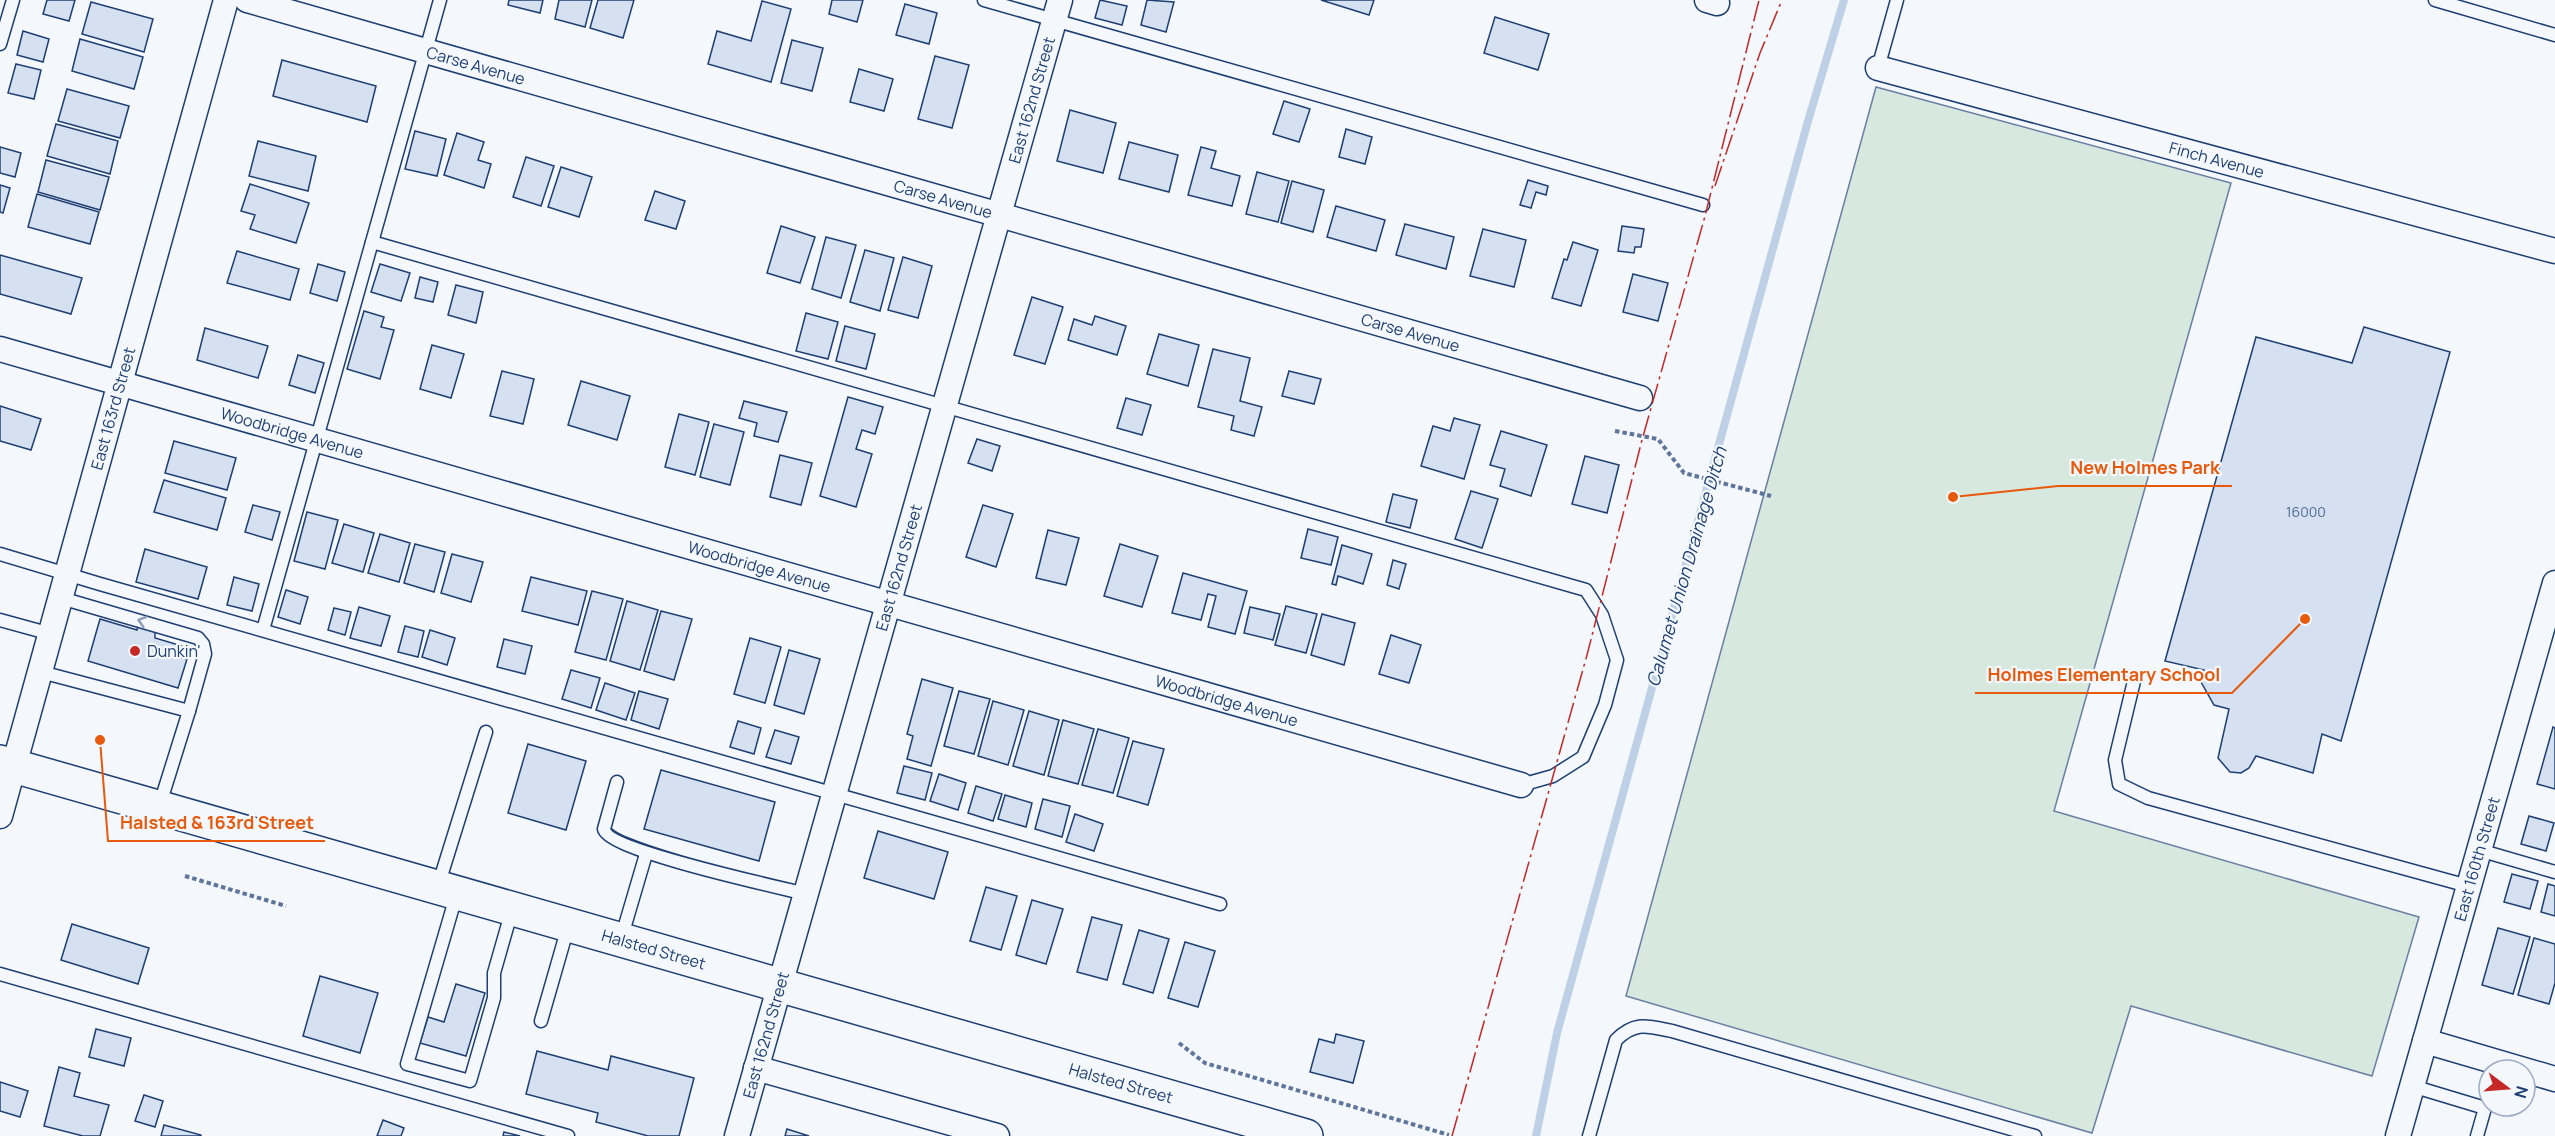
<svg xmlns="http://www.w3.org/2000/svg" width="2555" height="1136" font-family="Manrope,sans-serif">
<rect width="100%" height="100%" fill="#f4f7fb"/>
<path fill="#d7e8df" stroke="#687fa3" stroke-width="1.5" d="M1876,87L2231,183L2054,811L2419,917L2372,1076L2131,1006L2092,1133L1626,996Z"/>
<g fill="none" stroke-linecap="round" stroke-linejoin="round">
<path stroke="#bed0e5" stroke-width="8" d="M1536,1136L1557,1033L1808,121L1844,0"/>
</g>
<g fill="#d5e0f0" stroke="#1d3f73" stroke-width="1.5">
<path d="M47,0H75L69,21L43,14Z"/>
<path d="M509,0H543L540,13L508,5Z"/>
<path d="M559,0H592L585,27L555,19Z"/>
<path d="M598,0H634L623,38L590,28Z"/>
<path d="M832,0H863L857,22L829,14Z"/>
<path d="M1100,0L1127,6L1122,25L1095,18Z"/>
<path d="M1147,0L1174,2L1166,32L1141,25Z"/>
<path d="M1321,0H1374L1369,15Z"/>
<path d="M762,1L791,9L771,82L708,64L717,31L751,41Z"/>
<path d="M91,2L153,19L144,52L82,34Z"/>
<path d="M905,4L937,13L929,44L896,35Z"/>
<path d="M1495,17L1549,34L1538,70L1484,53Z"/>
<path d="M23,31L49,39L43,62L17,55Z"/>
<path d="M80,39L143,57L134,89L72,71Z"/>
<path d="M792,40L823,48L812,91L781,83Z"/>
<path d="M935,56L969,65L952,128L918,119Z"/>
<path d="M282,60L376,86L367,122L273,96Z"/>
<path d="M16,64L41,70L34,99L8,93Z"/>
<path d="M859,69L893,79L884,111L850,102Z"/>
<path d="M67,89L129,106L120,138L58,121Z"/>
<path d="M1284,101L1310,109L1299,142L1273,134Z"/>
<path d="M1070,110L1116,123L1103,173L1057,161Z"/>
<path d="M56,124L118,141L110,174L47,156Z"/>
<path d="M1346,129L1372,137L1365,164L1339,157Z"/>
<path d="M415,131L446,139L437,176L405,169Z"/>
<path d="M457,133L484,142L478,160L491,164L484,188L444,175Z"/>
<path d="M258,141L316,156L308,191L249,176Z"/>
<path d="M1129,142L1178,155L1169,192L1119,179Z"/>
<path d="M0,147L21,153L15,177L0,173Z"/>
<path d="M1201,147L1216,151L1211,168L1240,176L1232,206L1188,195Z"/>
<path d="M526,157L554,166L541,206L513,197Z"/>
<path d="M46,160L109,177L100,210L38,192Z"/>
<path d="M561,167L592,177L579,217L548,207Z"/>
<path d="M1257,172L1289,181L1278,222L1246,214Z"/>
<path d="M1528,180L1548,186L1546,195L1536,192L1531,208L1520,205Z"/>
<path d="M1292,181L1324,190L1313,232L1281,223Z"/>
<path d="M250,184L309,203L296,243L250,229L255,215L241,211Z"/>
<path d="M0,185L10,188L3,213L0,212Z"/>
<path d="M655,191L685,201L676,229L645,220Z"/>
<path d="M37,194L99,212L90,244L28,227Z"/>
<path d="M1336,206L1385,220L1376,251L1327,237Z"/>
<path d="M1405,224L1454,237L1446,269L1396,255Z"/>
<path d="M781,226L815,237L800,283L767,273Z"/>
<path d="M1622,226L1644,229L1641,247H1635L1634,253L1618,251Z"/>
<path d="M1483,229L1526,240L1514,287L1470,276Z"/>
<path d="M826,237L856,245L841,298L812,289Z"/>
<path d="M1573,242L1598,250L1581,306L1552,298L1564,259L1567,260Z"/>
<path d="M865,250L894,258L880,311L850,302Z"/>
<path d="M237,251L299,269L290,300L227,283Z"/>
<path d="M0,255L82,278L71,314L0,294Z"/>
<path d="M903,257L932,266L918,318L888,310Z"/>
<path d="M318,264L345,272L337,301L310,293Z"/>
<path d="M380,264L410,273L401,301L371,292Z"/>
<path d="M1633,274L1668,283L1658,321L1623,312Z"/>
<path d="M420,277L438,282L433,302L415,298Z"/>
<path d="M456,285L483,292L476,323L448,315Z"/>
<path d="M1032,297L1063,307L1045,364L1014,355Z"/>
<path d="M364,311L384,317L381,327L394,330L380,379L347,369Z"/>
<path d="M806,313L838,322L828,359L796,351Z"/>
<path d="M1095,316L1126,326L1117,355L1068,340L1074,319L1092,325Z"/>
<path d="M845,326L875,334L866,369L836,361Z"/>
<path d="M2364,327L2450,352L2341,741L2322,734L2313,773L2256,756L2249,768L2241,773L2230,772L2218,758L2229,709L2214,705L2201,682L2204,670L2165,661L2256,337L2352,363Z"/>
<path d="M205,328L268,346L258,378L197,360Z"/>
<path d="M1159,334L1199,345L1188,386L1147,374Z"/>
<path d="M432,345L464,354L451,398L420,389Z"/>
<path d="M1213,349L1250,358L1240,401L1262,407L1254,436L1231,430L1234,416L1198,407Z"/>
<path d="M298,355L324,363L315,393L289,385Z"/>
<path d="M502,371L534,379L523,424L490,416Z"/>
<path d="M1289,371L1321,379L1314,404L1282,396Z"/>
<path d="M581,381L630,396L617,440L568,425Z"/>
<path d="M848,397L883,407L875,434L862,430L856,449L872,454L856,507L820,496Z"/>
<path d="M1126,398L1151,405L1142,435L1117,428Z"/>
<path d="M744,401L787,412L778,442L754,436L757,423L739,418Z"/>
<path d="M0,406L41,419L31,450L0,441Z"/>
<path d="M679,414L709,422L695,475L665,467Z"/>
<path d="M1454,418L1480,425L1464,479L1421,466L1433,426L1450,431Z"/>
<path d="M714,424L744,432L730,485L700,477Z"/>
<path d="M1501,431L1547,445L1531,496L1500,486L1505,469L1490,465Z"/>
<path d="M977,439L1000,446L992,471L968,463Z"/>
<path d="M174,441L236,458L227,490L165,473Z"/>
<path d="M780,455L812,463L801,505L770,497Z"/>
<path d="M1585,456L1619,465L1607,513L1572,504Z"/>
<path d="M164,480L226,498L217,530L154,512Z"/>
<path d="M1471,491L1498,499L1482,548L1455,539Z"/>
<path d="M1393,494L1417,500L1410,528L1386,522Z"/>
<path d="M253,505L280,512L272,540L245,532Z"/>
<path d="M983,505L1013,514L996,567L966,557Z"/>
<path d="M307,512L338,520L325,569L294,561Z"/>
<path d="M344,524L374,533L363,572L332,563Z"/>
<path d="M1308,529L1338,537L1331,565L1301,558Z"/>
<path d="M1048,530L1079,538L1066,585L1036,578Z"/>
<path d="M380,534L410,543L399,582L368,573Z"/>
<path d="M415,544L445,552L434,592L404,583Z"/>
<path d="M1120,544L1158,556L1142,607L1104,596Z"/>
<path d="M1342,545L1372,554L1363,584L1338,576L1336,585L1332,584Z"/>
<path d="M145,549L207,567L198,599L136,582Z"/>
<path d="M452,554L483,562L471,602L441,593Z"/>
<path d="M1393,560L1406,564L1399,589L1387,585Z"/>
<path d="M1183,573L1247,591L1235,634L1208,627L1216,596L1208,594L1201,620L1172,613Z"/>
<path d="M234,577L259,584L252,611L227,605Z"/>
<path d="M531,577L587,591L578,625L522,611Z"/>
<path d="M286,590L308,597L300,624L278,617Z"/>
<path d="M592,591L623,599L606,660L575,652Z"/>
<path d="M627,601L658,610L640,670L610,661Z"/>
<path d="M1286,606L1317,614L1306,653L1275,645Z"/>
<path d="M359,607L390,616L381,646L350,638Z"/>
<path d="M1250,607L1280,614L1273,640L1244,633Z"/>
<path d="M334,608L351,612L345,635L328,630Z"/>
<path d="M661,611L692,619L674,680L644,671Z"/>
<path d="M1322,614L1355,623L1344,665L1311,655Z"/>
<path d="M100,619L137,630L138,624L155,629V638L182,646L179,657L187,659L178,688L88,661Z"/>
<path d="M405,626L424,631L418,657L398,652Z"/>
<path d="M430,630L455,638L447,665L422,657Z"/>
<path d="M1391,635L1421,645L1409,683L1379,674Z"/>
<path d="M750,638L781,647L765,703L734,694Z"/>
<path d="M504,639L532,646L525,674L497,667Z"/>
<path d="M789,650L820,659L804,714L774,705Z"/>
<path d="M571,670L600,678L591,708L562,699Z"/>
<path d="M922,679L953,688L931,766L907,759L913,736L907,734Z"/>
<path d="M605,683L635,693L626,720L596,710Z"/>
<path d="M639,691L668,699L659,729L631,720Z"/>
<path d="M959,691L990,699L974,754L944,746Z"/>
<path d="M993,701L1024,710L1008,765L978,756Z"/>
<path d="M1029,711L1059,720L1044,775L1013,766Z"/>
<path d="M1063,720L1094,729L1078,784L1048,776Z"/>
<path d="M738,721L761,728L754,754L730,747Z"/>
<path d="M2553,727L2555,728V789L2537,784Z"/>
<path d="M1098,729L1129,738L1113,793L1082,785Z"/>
<path d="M775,730L799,737L791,764L766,757Z"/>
<path d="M1133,741L1164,749L1148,805L1117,796Z"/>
<path d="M528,744L586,761L566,830L508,813Z"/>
<path d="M904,766L932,773L925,800L897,793Z"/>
<path d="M661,770L775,802L759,861L644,829Z"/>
<path d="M939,774L966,783L958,810L930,801Z"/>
<path d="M976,786L1002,794L993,821L968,813Z"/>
<path d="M1005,795L1032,803L1026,827L998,819Z"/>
<path d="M1043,799L1070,806L1062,837L1035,829Z"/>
<path d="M1075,814L1103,824L1094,851L1066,842Z"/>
<path d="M2529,816L2554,823L2546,851L2521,844Z"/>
<path d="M878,831L948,852L934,899L864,878Z"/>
<path d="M2512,874L2538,881L2530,909L2504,902Z"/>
<path d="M2548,884L2555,886V916L2541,912Z"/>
<path d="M986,887L1017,896L1001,950L970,941Z"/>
<path d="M1032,900L1063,909L1046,964L1016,955Z"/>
<path d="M1092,917L1122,925L1107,980L1077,972Z"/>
<path d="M72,924L149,948L138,984L61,960Z"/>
<path d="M2498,928L2530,937L2513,994L2482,985Z"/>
<path d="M1139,930L1169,939L1153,993L1123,984Z"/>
<path d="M2534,938L2555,944V983L2549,1004L2518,995Z"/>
<path d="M1185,942L1215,951L1198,1007L1168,998Z"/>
<path d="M320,976L378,993L360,1053L303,1036Z"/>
<path d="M456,984L485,993L466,1056L420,1043L428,1017L444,1022Z"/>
<path d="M96,1029L131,1038L124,1066L89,1057Z"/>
<path d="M1336,1034L1364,1041L1353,1083L1310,1072L1319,1039L1334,1043Z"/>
<path d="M537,1051L608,1070L611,1056L694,1078L679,1136H648L596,1122L598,1113L526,1094Z"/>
<path d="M59,1067L80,1073L74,1096L109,1105L100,1136H83L44,1126Z"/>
<path d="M0,1082L28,1091L20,1117L0,1111Z"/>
<path d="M144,1095L163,1101L155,1127L135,1121Z"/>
<path d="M383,1120L404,1128L401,1136H377Z"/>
<path d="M164,1125L201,1135V1136H161Z"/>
<path d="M787,1129L809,1136H785Z"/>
<path d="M504,1132L520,1136H503Z"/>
</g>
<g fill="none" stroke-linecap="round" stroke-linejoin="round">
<defs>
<g id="service">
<path d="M984,0L1703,205"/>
<path d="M2435,0L2555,35"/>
<path d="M0,44L13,0"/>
<path d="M1878,68L1897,0"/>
<path d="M372,242L1586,590L1602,615L1617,660L1605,705L1583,757L1553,776L1521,785"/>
<path d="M0,554L100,584L1220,904"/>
<path d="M61,598L198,638L203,644L205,654L189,711"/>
<path d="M0,620L51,634"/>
<path d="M263,630L440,0"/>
<path d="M41,672L189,711L159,807"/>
<path d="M2135,677L2115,760L2119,784L2148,798L2468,886"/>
<path d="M617,782L604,829C607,850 778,887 806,894"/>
<path d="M2479,850L2555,872"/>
<path d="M438,886L486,732"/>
<path d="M457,893L407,1064L470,1081L494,998V973L512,910"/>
<path d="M621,939L646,854"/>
<path d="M0,974L568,1136"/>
<path d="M541,1021L568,927"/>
<path d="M2412,1086L2485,1108L2477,1136"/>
<path d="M1589,1136L1616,1040C1635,1021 1647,1026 1672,1031L2035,1136"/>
</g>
<g id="minor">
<path id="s1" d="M247,0L1640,398"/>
<path d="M1707,0L1717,3"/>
<path id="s2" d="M1878,68L2555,251"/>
<path id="s3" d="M0,349L1521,785"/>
<path id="s4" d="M0,816L226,0"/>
<path d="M2425,1041L2555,1079"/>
<path d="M756,1068L997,1136"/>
<path id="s5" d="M737,1136L1060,0"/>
<path id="s6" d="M2398,1136L2555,583"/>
</g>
<g id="primary">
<path id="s7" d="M0,762L1306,1136"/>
</g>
</defs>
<use href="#service" stroke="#1d3f73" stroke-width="15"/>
<use href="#minor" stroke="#1d3f73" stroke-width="27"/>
<use href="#primary" stroke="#1d3f73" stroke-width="36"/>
<g stroke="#5e769c" stroke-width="4" stroke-dasharray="4.5 3" stroke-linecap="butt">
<path d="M1615,431L1658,439L1684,473L1771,496"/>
<path d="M185,876L286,906"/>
<path d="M1179,1043L1205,1063L1449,1135"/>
</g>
<use href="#service" stroke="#f4f7fb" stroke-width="12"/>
<use href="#minor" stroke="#f4f7fb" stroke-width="24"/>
<use href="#primary" stroke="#f4f7fb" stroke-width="33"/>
<g stroke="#c62828" stroke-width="1.5" stroke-dasharray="21 4.5 3 4.5" stroke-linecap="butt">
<path d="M1715,186L1760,53L1782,0"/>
<path d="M1452,1136L1587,655L1642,440L1705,216L1759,0"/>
</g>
</g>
<defs><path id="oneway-chevron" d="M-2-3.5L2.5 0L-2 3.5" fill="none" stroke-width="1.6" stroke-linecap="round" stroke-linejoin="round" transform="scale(1.5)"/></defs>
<use stroke="#889bb7" href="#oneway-chevron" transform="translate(142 621) rotate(-164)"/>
<circle fill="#c62828" stroke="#f4f7fb" stroke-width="2" cx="135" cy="651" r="6"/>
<g text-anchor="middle" stroke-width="4.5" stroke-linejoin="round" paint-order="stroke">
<g font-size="14" fill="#4b6792">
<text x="2306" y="517">16000</text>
</g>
<g font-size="16" fill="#1d3f73" stroke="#f4f7fb">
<text dy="6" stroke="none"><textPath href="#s1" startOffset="238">Carse Avenue</textPath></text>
<text dy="6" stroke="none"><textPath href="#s5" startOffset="1077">East 162nd Street</textPath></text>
<text dy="6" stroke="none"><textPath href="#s2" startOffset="351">Finch Avenue</textPath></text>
<text dy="6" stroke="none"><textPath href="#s1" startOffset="724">Carse Avenue</textPath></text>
<text dy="6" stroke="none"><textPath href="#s1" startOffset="1210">Carse Avenue</textPath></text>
<text dy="6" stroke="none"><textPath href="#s4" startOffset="423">East 163rd Street</textPath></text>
<text dy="6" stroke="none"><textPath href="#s3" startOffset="304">Woodbridge Avenue</textPath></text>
<text dy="6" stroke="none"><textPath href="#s3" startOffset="790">Woodbridge Avenue</textPath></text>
<text dy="6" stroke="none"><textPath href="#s5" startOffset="591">East 162nd Street</textPath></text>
<text dy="6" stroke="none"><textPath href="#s3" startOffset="1276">Woodbridge Avenue</textPath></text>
<text dy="6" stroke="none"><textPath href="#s6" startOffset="288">East 160th Street</textPath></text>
<text dy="6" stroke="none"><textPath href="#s7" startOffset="680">Halsted Street</textPath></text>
<text dy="6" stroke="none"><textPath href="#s5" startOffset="105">East 162nd Street</textPath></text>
<text dy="6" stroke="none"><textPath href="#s7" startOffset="1166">Halsted Street</textPath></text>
</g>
<g font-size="16" fill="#1d3f73" stroke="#f4f7fb" text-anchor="start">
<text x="147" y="657">Dunkin'</text>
</g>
<g font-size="18" font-style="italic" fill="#1d3f73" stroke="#f4f7fb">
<text transform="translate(1687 567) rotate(-74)" y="6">Calumet Union Drainage Ditch</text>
</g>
</g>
<path fill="none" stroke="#e8590c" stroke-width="2" d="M1953 497L2058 486H2232M2305 619L2232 693H1975M100 740L108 841H325"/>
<g fill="#e8590c" stroke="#f4f7fb" stroke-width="2">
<circle cx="1953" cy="497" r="6"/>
<circle cx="2305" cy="619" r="6"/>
<circle cx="100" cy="740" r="6"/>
</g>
<g font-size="18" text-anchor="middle" font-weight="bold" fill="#e8590c" stroke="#f4f7fb" stroke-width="4.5" stroke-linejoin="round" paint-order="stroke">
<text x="2145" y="474">New Holmes Park</text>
<text x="2104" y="681">Holmes Elementary School</text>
<text x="217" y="829">Halsted &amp; 163rd Street</text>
</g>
<g transform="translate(2507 1088) rotate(106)"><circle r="28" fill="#f4f7fb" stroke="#9eadc5" stroke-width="1.5"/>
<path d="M0-4.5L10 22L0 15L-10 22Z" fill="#c62828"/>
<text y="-9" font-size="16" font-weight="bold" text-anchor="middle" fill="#1d3f73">N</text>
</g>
</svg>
